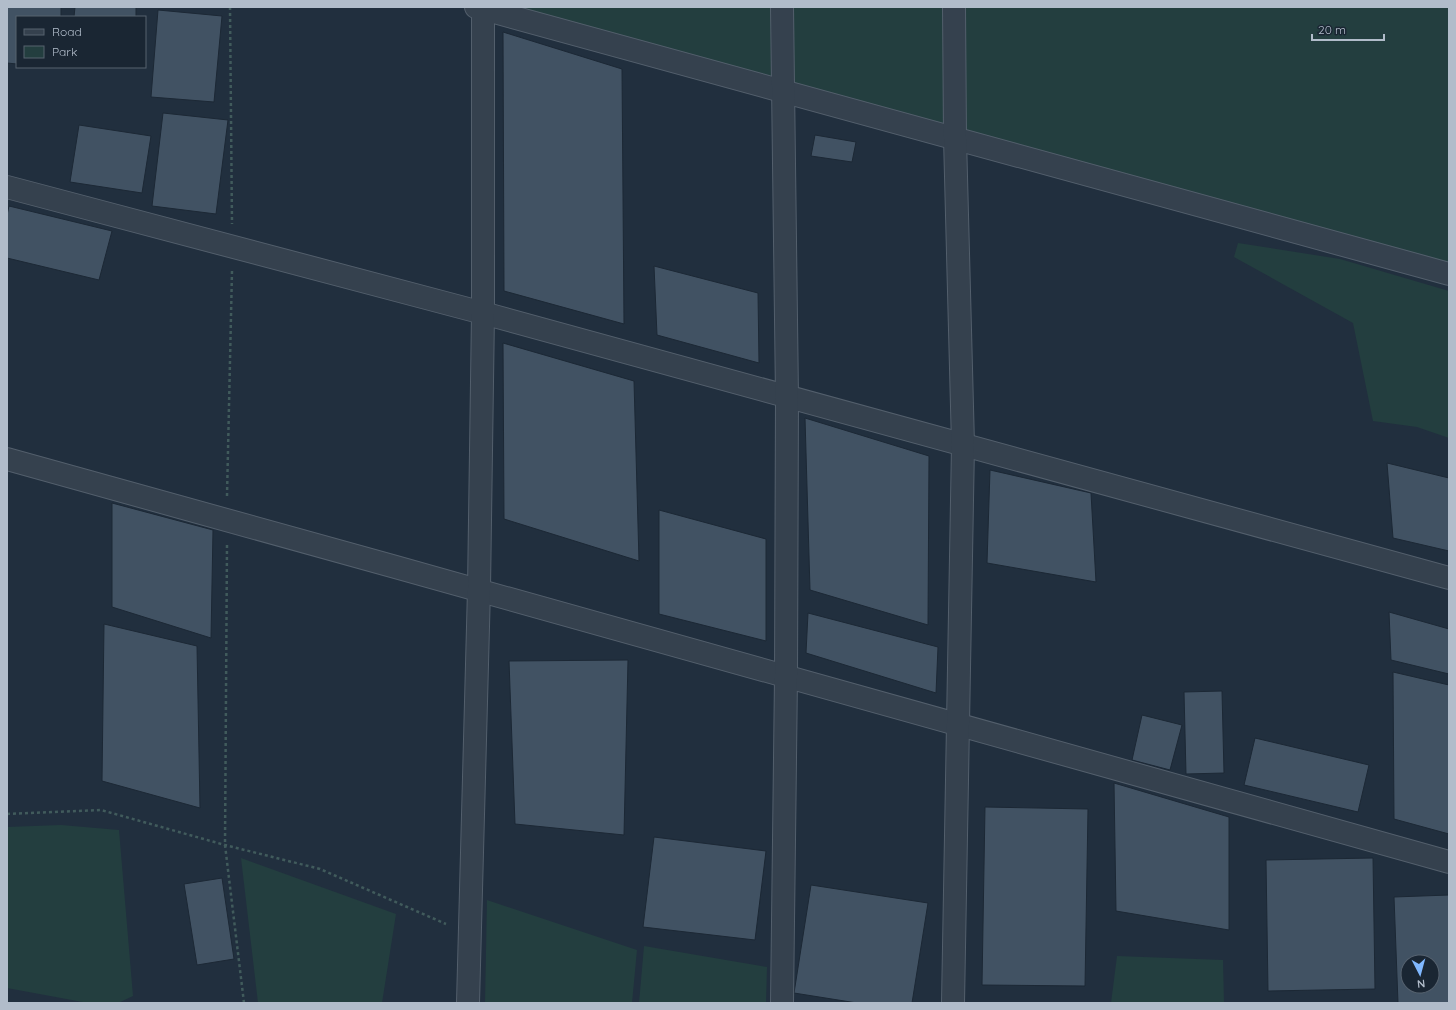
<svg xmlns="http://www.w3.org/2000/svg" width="1456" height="1010" font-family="Quicksand,sans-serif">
<rect width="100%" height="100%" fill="#212f3e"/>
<g fill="#233e3f">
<path d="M514,7H1449V274Z"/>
<path d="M1238,243L1340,259L1449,291V438L1417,427L1373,421L1353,323L1234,257Z"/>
<path d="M61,825L119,830L133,996L118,1003H88L7,988V827Z"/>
<path d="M241,858L396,914L382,1003H258Z"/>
<path d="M487,900L637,950L632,1003H485Z"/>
<path d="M644,946L767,967L766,1003H639Z"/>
<path d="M1117,956L1223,960L1224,1003H1111Z"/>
</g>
<g fill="#415263" stroke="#1c2835" fill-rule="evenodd">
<path d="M7,7H61V17H17V64L7,63Z"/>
<path d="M75,7H136V17H74Z"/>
<path d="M158,10L222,16L214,102L151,97Z"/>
<path d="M503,32L622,69L624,324L504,291Z"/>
<path d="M163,113L228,120L216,214L152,206Z"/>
<path d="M79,125L151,136L142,193L70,182Z"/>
<path d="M815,135L856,142L852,162L811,156Z"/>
<path d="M9,206L112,231L99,280L7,258V215Z"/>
<path d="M654,266L758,293L759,363L657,335Z"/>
<path d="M503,343L634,381L639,561L504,519Z"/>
<path d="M805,418L929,456L928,625L810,590Z"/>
<path d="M1387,463L1449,478V551L1393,538Z"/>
<path d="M990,470L1091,493L1096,582L987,563Z"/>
<path d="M112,503L213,530L211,638L112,607Z"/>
<path d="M659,510L766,539V641L659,614Z"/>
<path d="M1389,612L1449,629V674L1391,660Z"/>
<path d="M808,613L938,647L936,693L806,653Z"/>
<path d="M104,624L197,646L200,808L102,781Z"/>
<path d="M628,660L624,835L515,824L509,661Z"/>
<path d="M1393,672L1449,685V834L1394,819Z"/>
<path d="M1222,691L1224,773L1186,774L1184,692Z"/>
<path d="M1142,715L1182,725L1170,770L1132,760Z"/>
<path d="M1255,738L1369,765L1358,812L1244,785Z"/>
<path d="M1114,783L1229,817V930L1116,911Z"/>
<path d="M985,807L1088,809L1085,986L982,985Z"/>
<path d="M654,837L766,851L755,940L643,927Z"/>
<path d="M1373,858L1375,989L1268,991L1266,860Z"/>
<path d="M222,878L234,959L197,965L184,884Z"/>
<path d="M811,885L928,903L912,1003H857L794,993Z"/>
<path d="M1449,895V1003H1398L1394,897ZM1408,962H1432V986H1408Z"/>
</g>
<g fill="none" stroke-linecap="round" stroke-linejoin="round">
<defs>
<g id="minor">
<path d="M476,7L1449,274"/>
<path d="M7,187L483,313L1449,578"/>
<path d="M7,459C488,592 968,728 1449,862"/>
<path d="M468,1003L479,589L483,313V7"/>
<path d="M782,1003L786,677L787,397L782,7"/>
<path d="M953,1003L963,445L955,138L954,7"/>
</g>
</defs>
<use href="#minor" stroke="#535f6c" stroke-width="24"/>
<g stroke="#415b5c" stroke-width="2.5" stroke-dasharray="3 3" stroke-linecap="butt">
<path d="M230,7L232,224"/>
<path d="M227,496L232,271"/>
<path d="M227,545L225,845L244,1003"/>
<path d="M7,814L101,810L225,845L320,869L446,924"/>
</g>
<use href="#minor" stroke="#35414e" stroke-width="22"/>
</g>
<rect width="1456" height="1010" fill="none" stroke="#b1bcca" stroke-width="16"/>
<rect x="16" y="16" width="130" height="52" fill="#1a2633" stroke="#56626f"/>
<rect x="24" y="29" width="20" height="6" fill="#35414e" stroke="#56626f"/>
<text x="52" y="36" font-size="12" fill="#b1bcca">Road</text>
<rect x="24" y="46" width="20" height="12" fill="#233e3f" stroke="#56626f"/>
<text x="52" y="56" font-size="12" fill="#b1bcca">Park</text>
<g transform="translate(1420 974) rotate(174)"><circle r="19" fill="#1a2633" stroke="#56626f"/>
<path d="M0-3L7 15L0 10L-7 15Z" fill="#80b8ff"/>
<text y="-6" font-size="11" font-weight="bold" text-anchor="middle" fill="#b1bcca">N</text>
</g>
<path d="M1312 34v6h72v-6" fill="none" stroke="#b1bcca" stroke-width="2"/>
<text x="1318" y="34" font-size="12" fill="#b1bcca" stroke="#1a2633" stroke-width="3" paint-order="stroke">20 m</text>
</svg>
